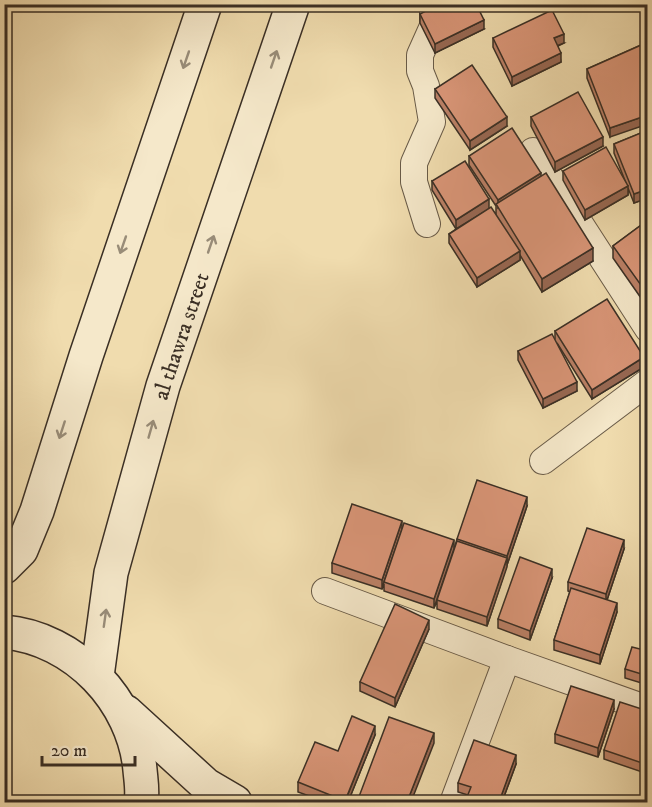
<svg xmlns="http://www.w3.org/2000/svg" width="652" height="807" font-family="'IM FELL DW Pica',serif">
<rect width="100%" height="100%" fill="#f0dcae"/>
<filter id="stains"><feTurbulence type="fractalNoise" baseFrequency=".00333" numOctaves="4"/><feColorMatrix values="0 0 0 0 .2 0 0 0 0 .09 0 0 0 0 .02 0 0 0 .5 -.17"/></filter>
<radialGradient id="worn" r=".72"><stop offset=".6" stop-color="#630" stop-opacity="0"/><stop offset="1" stop-color="#630" stop-opacity=".3"/></radialGradient>
<g fill="none" stroke-linecap="round" stroke-linejoin="round">
<defs>
<g id="street">
<path d="M533,151L648,329"/>
<path d="M427,224L414,182V163L432,122L426,86L420,71V55L433,26V4"/>
<path d="M543,461L648,382"/>
<path d="M325,591L507,659L648,709"/>
<path d="M454,800L507,659"/>
</g>
<g id="secondary">
<path d="M4,567L21,550L37,511L86,356L205,4"/>
<path d="M4,632C75,638 134,701 140,770C141,781 143,792 141,802"/>
<path id="s1" d="M97,676L111,573L163,386L293,4"/>
<path d="M126,712L206,785L235,802"/>
</g>
</defs>
<use href="#street" stroke="#685a47" stroke-width="28"/>
<use href="#secondary" stroke="#3a2f25" stroke-width="36"/>
<use href="#street" stroke="#f5e8ca" stroke-width="26"/>
<use href="#secondary" stroke="#f5e8ca" stroke-width="33"/>
</g>
<g fill="#bb8066" stroke="#3a2f25" stroke-width="1.5">
<path d="M420,14L484,29L435,53L420,23Z"/>
<path d="M493,38L564,43L558,46L561,62L512,86L493,47Z"/>
<path d="M648,42L610,137L587,78V69Z"/>
<path d="M435,89L507,126L470,150L435,98Z"/>
<path d="M531,117L603,146L555,172L531,126Z"/>
<path d="M648,130V198L634,203L628,188V195L585,220L563,180V171L626,183L614,153V144Z"/>
<path d="M469,156L541,177L593,261L542,292L520,255V260L477,287L449,243V234L456,229L432,190V181L489,208L496,214V206L469,165Z"/>
<path d="M648,220V308L613,258V246Z"/>
<path d="M555,331L644,367L592,399L557,343L577,391L543,408L518,360V351L555,339Z"/>
<path d="M527,506L507,565L487,626L437,609V601L434,608L384,591V584L382,589L332,573V563L402,528L454,549L457,539Z"/>
<path d="M624,549L607,600L617,612L600,664L554,650V640L570,592L568,591V582Z"/>
<path d="M552,578L530,640L498,628V619Z"/>
<path d="M429,629L395,707L360,691V682Z"/>
<path d="M648,651V685L625,678V669Z"/>
<path d="M614,709L598,757L555,743V734Z"/>
<path d="M648,711V774L604,759V750Z"/>
<path d="M375,735L348,802H326L298,792V782L338,751Z"/>
<path d="M516,764L502,802H467L468,795L458,792V783Z"/>
</g>
<g fill="#986853" stroke="#3a2f25" stroke-width="1.5">
<path d="M484,20V29L435,53V44Z"/>
<path d="M564,34V43L554,47V38Z"/>
<path d="M561,53V62L512,86V77Z"/>
<path d="M648,115V124L610,137V128Z"/>
<path d="M507,117V126L470,150V141Z"/>
<path d="M603,137V146L555,172V162Z"/>
<path d="M541,173V182L498,208V200Z"/>
<path d="M628,186V195L585,220V210Z"/>
<path d="M648,189V198L634,203V194Z"/>
<path d="M489,199V209L456,229V220Z"/>
<path d="M593,248V261L542,292V279Z"/>
<path d="M520,251V260L477,287V278Z"/>
<path d="M644,357V367L592,399V390Z"/>
<path d="M577,382V391L543,408V399Z"/>
<path d="M527,497V506L507,565V556Z"/>
<path d="M402,521V530L384,582L382,589V580Z"/>
<path d="M454,540V549L434,608V599Z"/>
<path d="M624,540V549L606,603V594Z"/>
<path d="M507,558V567L487,626V617Z"/>
<path d="M552,569V578L530,640V631Z"/>
<path d="M617,603V612L600,664V655Z"/>
<path d="M429,620V629L395,707V698Z"/>
<path d="M614,700V709L598,757V748Z"/>
<path d="M375,726V735L348,802H345Z"/>
<path d="M434,733V743L411,802H407Z"/>
<path d="M516,755V764L502,802H499Z"/>
</g>
<g fill="#d99577" stroke="#3a2f25" stroke-width="1.5">
<path d="M439,4H476L484,20L435,44L420,14Z"/>
<path d="M552,10L564,34L554,38L561,53L512,77L493,38Z"/>
<path d="M648,42V115L610,128L587,69Z"/>
<path d="M472,65L507,117L470,141L435,89Z"/>
<path d="M578,92L603,137L555,162L531,117Z"/>
<path d="M512,128L541,173L498,200L469,156Z"/>
<path d="M648,130V189L634,194L614,144Z"/>
<path d="M606,147L628,186L585,210L563,171Z"/>
<path d="M465,161L489,199L456,220L432,181Z"/>
<path d="M546,173L593,248L542,279L496,204Z"/>
<path d="M491,207L520,251L477,278L449,234Z"/>
<path d="M648,220V295L613,246Z"/>
<path d="M607,299L644,357L592,390L555,331Z"/>
<path d="M552,334L577,382L543,399L518,351Z"/>
<path d="M477,480L527,497L507,556L457,539Z"/>
<path d="M352,504L402,521L382,580L332,563Z"/>
<path d="M404,523L454,540L434,599L384,582Z"/>
<path d="M587,528L624,540L606,594L568,582Z"/>
<path d="M457,541L507,558L487,617L437,600Z"/>
<path d="M520,557L552,569L530,631L498,619Z"/>
<path d="M571,588L617,603L600,655L554,640Z"/>
<path d="M395,604L429,620L395,698L360,682Z"/>
<path d="M632,647L648,651V676L625,669Z"/>
<path d="M571,686L614,700L598,748L555,734Z"/>
<path d="M620,702L648,711V765L604,750Z"/>
<path d="M352,716L375,726L345,801L298,782L315,742L338,751Z"/>
<path d="M389,717L434,733L407,802H357Z"/>
<path d="M474,740L516,755L499,802H481L467,797L471,787L458,783Z"/>
</g>
<defs><path id="oneway-shaft" d="M-6 0H5M1.5-3L5.5 0L1.5 3" fill="none" stroke-width="1.6" stroke-linecap="round" stroke-linejoin="round" transform="scale(1.5)"/></defs>
<g stroke="#988c78">
<use href="#oneway-shaft" transform="translate(274 59) rotate(-71)"/>
<use href="#oneway-shaft" transform="translate(186 60) rotate(109)"/>
<use href="#oneway-shaft" transform="translate(211 244) rotate(-71)"/>
<use href="#oneway-shaft" transform="translate(123 245) rotate(109)"/>
<use href="#oneway-shaft" transform="translate(151 429) rotate(-74)"/>
<use href="#oneway-shaft" transform="translate(62 430) rotate(108)"/>
<use href="#oneway-shaft" transform="translate(105 618) rotate(-82)"/>
</g>
<g text-anchor="middle" stroke-width="4.5" stroke-linejoin="round" paint-order="stroke">
<g font-size="22" fill="#3a2f25" stroke="#f5e8ca">
<text dy="8" stroke="none"><textPath href="#s1" startOffset="351">al thawra street</textPath></text>
</g>
</g>
<rect width="652" height="807" fill="none" stroke="#f0dcae" stroke-width="24"/>
<rect x="6" y="6" width="640" height="795" fill="none" stroke="#3a2f25" stroke-width="3"/>
<rect x="12" y="12" width="628" height="783" fill="none" stroke="#3a2f25" stroke-width="1.5"/>
<path d="M42 756v9h93v-9" fill="none" stroke="#3a2f25" stroke-width="3"/>
<text x="51" y="756" font-size="18" fill="#3a2f25" stroke="#f5e8ca" stroke-width="4.5" paint-order="stroke">20 m</text>
<rect width="100%" height="100%" filter="url(#stains)"/>
<rect width="100%" height="100%" fill="url(#worn)"/>
</svg>
